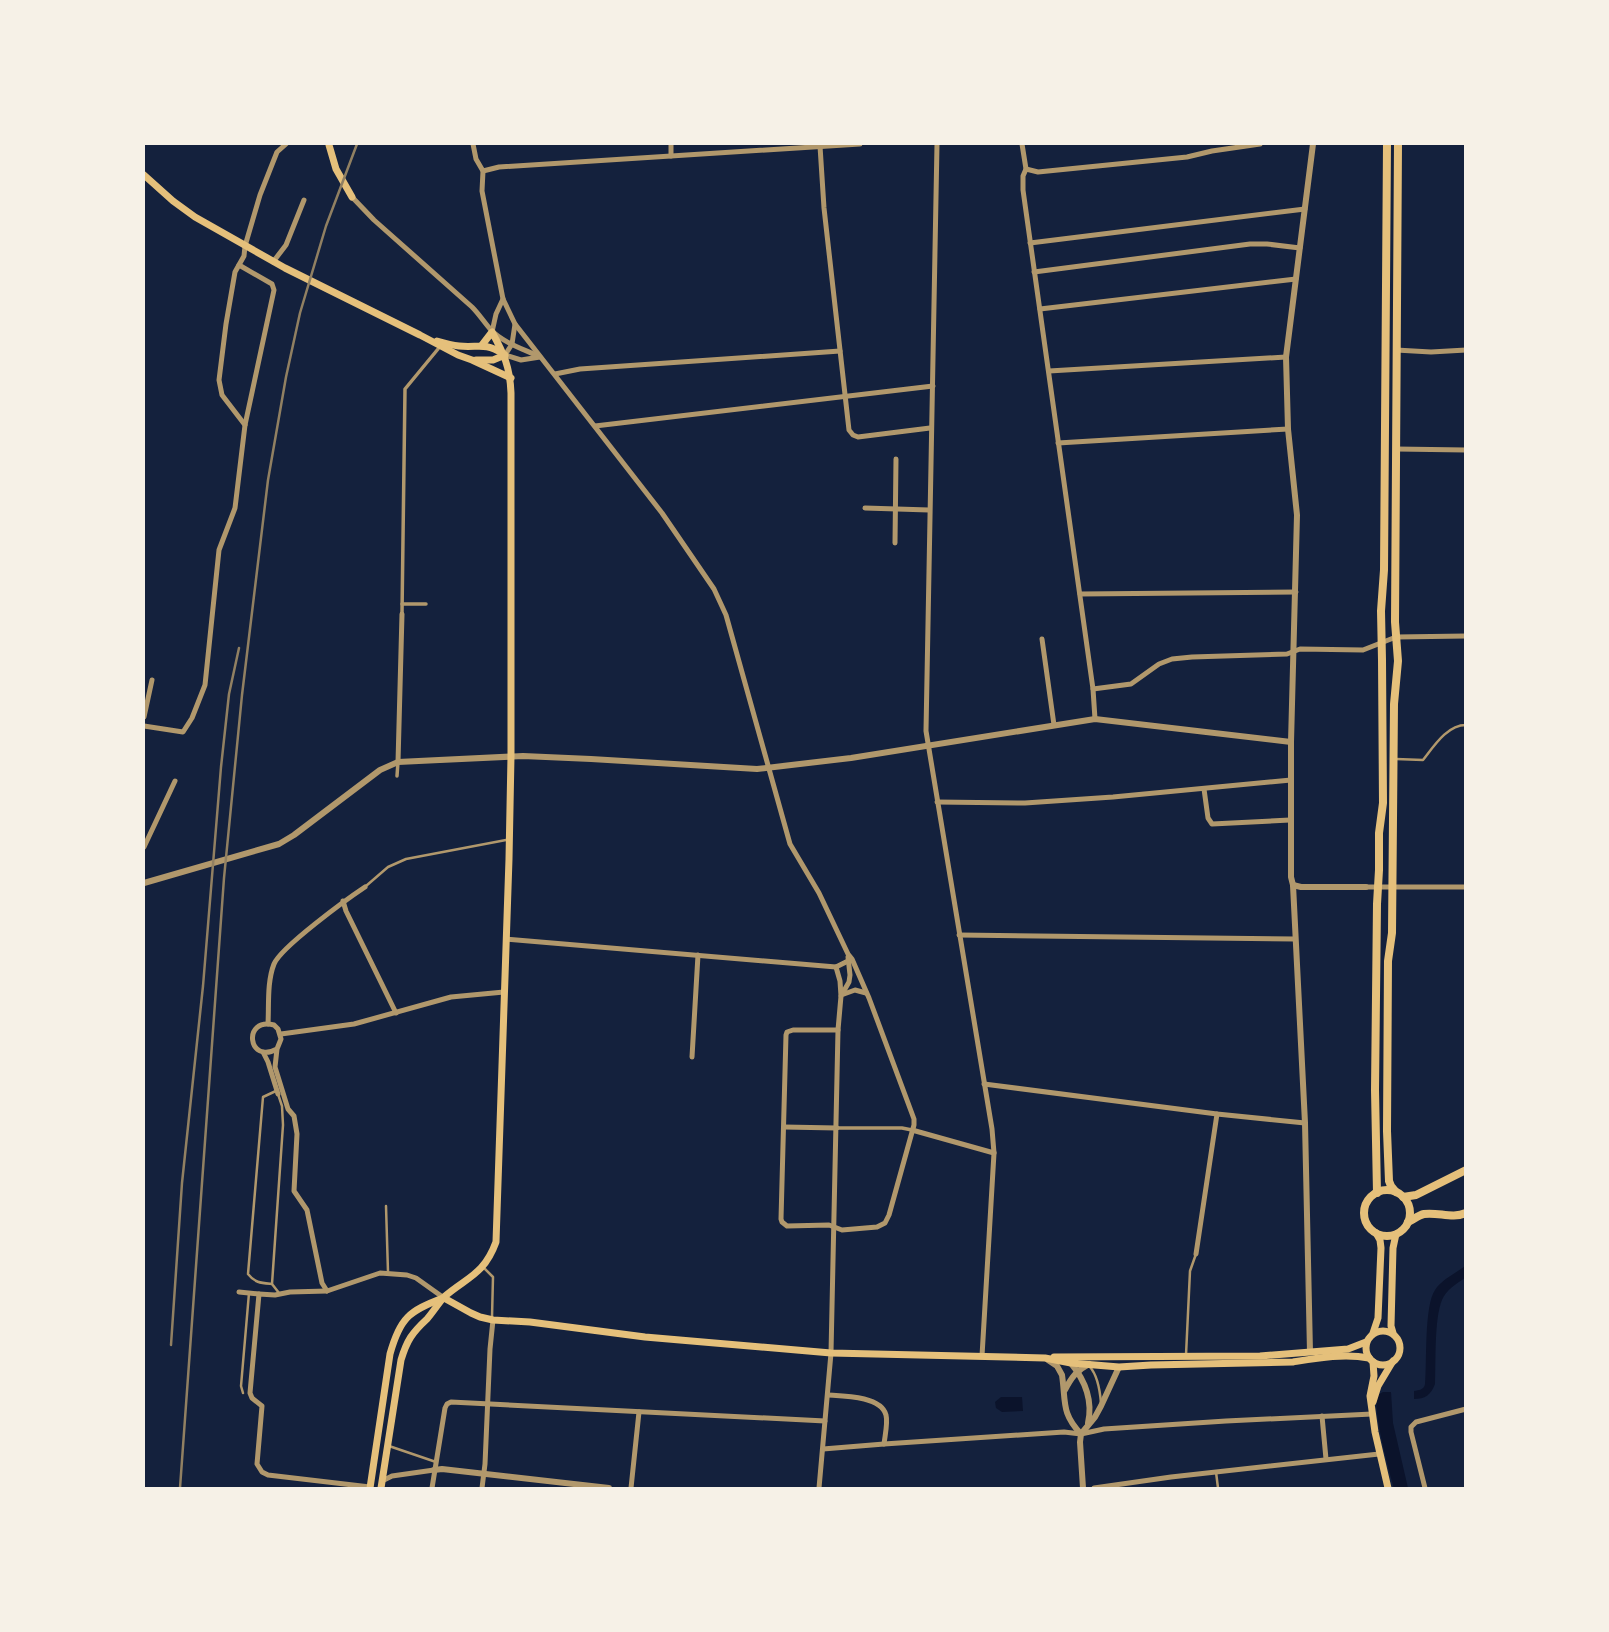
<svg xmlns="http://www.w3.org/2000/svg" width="1609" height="1632" font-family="'Work Sans',sans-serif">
<rect width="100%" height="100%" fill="#14213d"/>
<g fill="#0b132b">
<path d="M1465,1266V1278C1456,1284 1446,1290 1442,1300C1434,1319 1436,1363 1435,1384C1431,1395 1425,1399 1414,1399V1391C1419,1390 1424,1390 1425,1384C1427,1363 1424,1306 1435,1290C1441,1280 1456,1273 1465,1266Z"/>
<path d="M1383,1392H1391L1393,1423L1408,1488H1394C1390,1474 1371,1406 1378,1395C1379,1394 1381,1393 1383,1392Z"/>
<path d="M1001,1397H1022L1023,1411L1002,1412L996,1408L995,1402Z"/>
</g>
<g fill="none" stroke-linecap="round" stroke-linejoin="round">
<g stroke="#b1986c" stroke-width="2.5">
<path d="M1396,759L1423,760C1434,746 1447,725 1466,725"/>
<path d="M366,886L388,867L406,859L506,840"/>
<path d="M278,1094L282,1106L283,1125L272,1284L279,1293"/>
<path d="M386,1206L388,1272"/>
<path d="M484,1268L493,1277L492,1317"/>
<path d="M272,1284C261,1283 255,1283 248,1274L263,1097L278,1090"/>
<path d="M1186,1355L1190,1271L1196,1254"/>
<path d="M1090,1367C1098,1376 1100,1391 1101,1403"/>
<path d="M243,1393L241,1386L249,1293"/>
<path d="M389,1446L436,1462"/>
<path d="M1216,1472L1218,1488"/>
</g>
<g stroke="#b1986c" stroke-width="3.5">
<path d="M402,604H426"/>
<path d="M402,614L405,389L438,349"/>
<path d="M397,776L398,762"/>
<path d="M837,1128H902L912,1130"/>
</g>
<g stroke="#b1986c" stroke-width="5">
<path d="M473,144L476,159L483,171L482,191L503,299L515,324L662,513L714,589L726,615L790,844L819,893L848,954L852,959L869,998L914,1119V1125L889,1215L885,1223L877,1227L842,1230L829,1225L787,1226L782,1222L781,1219L786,1035L787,1032L793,1030H838"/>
<path d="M671,144V156"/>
<path d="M937,144L926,731L992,1129L994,1153L982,1356"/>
<path d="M1022,144L1026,169L1023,176V190L1093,689L1095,719"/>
<path d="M820,146L824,208L849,430L853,435L858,437L930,428"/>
<path d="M1026,169L1038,172L1187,157L1212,151L1260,144"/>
<path d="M483,171L499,167L860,144"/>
<path d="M352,197L374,220L472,307C479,314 484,322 491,330C502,342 523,349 538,356"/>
<path d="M1030,243L1305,209"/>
<path d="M273,262L286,245L304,200"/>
<path d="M1034,272L1250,244H1267L1300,248"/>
<path d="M1040,309L1296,279"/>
<path d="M515,324L512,344L505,355L521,360L540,357"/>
<path d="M492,332L496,314L503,299"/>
<path d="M1396,350L1431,352L1466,350"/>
<path d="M1049,371L1286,357"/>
<path d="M555,374L580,369L840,351"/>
<path d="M245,425L222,395L219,380L226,324L235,272L244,256L245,246L260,195L277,152L286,144"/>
<path d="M595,426L933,386"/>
<path d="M1058,443L1288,429"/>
<path d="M1396,449L1466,450"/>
<path d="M865,508L929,510"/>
<path d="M895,543L896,459"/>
<path d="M1080,594L1296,592"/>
<path d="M1042,639L1054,725"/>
<path d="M1093,689L1131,684L1159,664L1172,659L1192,657L1287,654L1300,649L1363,650L1396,637L1466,636"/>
<path d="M144,717L152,680"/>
<path d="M144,726L183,732L192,718L205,685L219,550L235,508L245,425L274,290L272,284L239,265"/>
<path d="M398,762L402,614"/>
<path d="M1204,789L1208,818L1212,824L1290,820"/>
<path d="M937,802L1025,803L1113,797L1291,780"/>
<path d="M144,847L175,781"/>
<path d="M1366,887H1466"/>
<path d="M343,901L346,911L396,1013"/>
<path d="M959,935L1295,939"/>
<path d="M506,939L836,967L850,960"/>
<path d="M836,967L840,981L841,996"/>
<path d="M844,994L855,990L866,993"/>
<path d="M268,1024C269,1004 267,982 274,964C281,947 347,899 365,887"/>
<path d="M281,1034L354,1024L451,997L504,992"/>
<path d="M277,1049C248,1065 242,1017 274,1025L278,1029L281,1039L277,1049L275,1067L288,1109L294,1116L297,1134L294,1191L307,1210L322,1283L327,1291"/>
<path d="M263,1052L268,1062L278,1094"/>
<path d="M692,1057L698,955"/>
<path d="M984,1084L1217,1114L1305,1123"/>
<path d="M784,1127L837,1128"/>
<path d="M912,1130L994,1153"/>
<path d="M1196,1254L1217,1114"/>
<path d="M239,1292L259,1294"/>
<path d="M828,1395C843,1396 881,1396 886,1415C888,1423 885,1435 884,1444"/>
<path d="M1322,1416L1326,1459"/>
<path d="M823,1449L884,1444L1064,1432L1081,1434L1104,1429L1226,1421L1372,1414"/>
<path d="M382,1481L392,1476L434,1470"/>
<path d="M370,1487L268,1475L262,1472L257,1464L262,1406L252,1398L250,1393L259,1294L275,1295L290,1292L327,1291L380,1273L407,1275L416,1278L444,1298"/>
<path d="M432,1488L445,1408L447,1404L451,1402L825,1421"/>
<path d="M482,1488L485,1464L490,1349L493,1320"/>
<path d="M631,1488L639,1412"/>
<path d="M819,1488L831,1353L838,1030L841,996L849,982L850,975L848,957"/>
<path d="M1094,1488L1171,1477L1379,1454"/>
<path d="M1425,1488L1411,1432V1427L1416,1422L1466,1409"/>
</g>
<g stroke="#b1986c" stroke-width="6">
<path d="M144,883L279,844L294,835L380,770L398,762L523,756L591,759L757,769L851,758L1095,719L1291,742"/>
<path d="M1293,885L1301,887H1366"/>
<path d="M1310,1352L1305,1123L1293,885L1291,877V742L1297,515L1288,429L1286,357L1313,144"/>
<path d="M1048,1360L1057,1366L1062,1375C1066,1402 1061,1413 1081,1434"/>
<path d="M1070,1362C1085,1380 1093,1401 1088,1423"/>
<path d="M1065,1390C1071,1378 1077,1370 1089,1364"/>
<path d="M434,1470L442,1469L609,1488"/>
<path d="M1083,1488L1080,1442L1081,1434L1095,1417L1101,1406L1119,1367"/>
</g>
<g stroke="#e5c07b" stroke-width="7">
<path d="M329,145L336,169L352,197"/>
<path d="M144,175L173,201L195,217L285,268L420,335L458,355L472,360L511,378"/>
<path d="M437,341C444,343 451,345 459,346C478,348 484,342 502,353"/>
<path d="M476,360H493L505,355"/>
<path d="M444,1298L471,1313L480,1317L493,1320L530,1322L645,1337L831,1353L1045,1358L1071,1363L1119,1367L1151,1365L1293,1362C1317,1358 1344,1353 1369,1358"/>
<circle cx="1383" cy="1348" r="17"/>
<path d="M1373,1333L1378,1318L1381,1248L1380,1240L1376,1233"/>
<path d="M1393,1333L1391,1326L1393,1248L1396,1234"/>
<path d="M1054,1357L1260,1356L1348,1349L1366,1342"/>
<path d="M1373,1362L1374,1376L1370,1396L1375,1432L1388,1488"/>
<path d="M1373,1402L1378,1386L1393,1361"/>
<path d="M370,1488L390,1354C400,1318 409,1311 443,1298"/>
<path d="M381,1488L401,1360C407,1340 412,1333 427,1319C433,1312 438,1304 444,1297C467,1277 484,1275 496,1242L509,859L511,756V393C510,367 504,354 492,332L482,345"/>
</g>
<g stroke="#e5c07b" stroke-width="8">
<circle cx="1387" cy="1213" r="23"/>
<path d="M1396,1192L1391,1186L1389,1181L1387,1131L1388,961L1392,933L1394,704L1398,661L1395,622L1398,144"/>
<path d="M1377,1193L1375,1090L1377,904L1379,870V833L1383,803L1382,660L1381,611L1384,570L1387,144"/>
<path d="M1403,1197L1416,1195L1466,1170"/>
<path d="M1408,1222C1414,1219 1419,1215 1424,1214C1439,1212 1452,1219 1466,1213"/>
</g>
<g stroke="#918062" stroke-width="2.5">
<path d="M171,1345L182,1183L203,986L221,767L229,694L239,648"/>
<path d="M180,1488L224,878L242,695L268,480L286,377L300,313L326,226L357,144"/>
</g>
</g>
<rect width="1609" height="1632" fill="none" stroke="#f6f1e7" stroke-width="290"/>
</svg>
